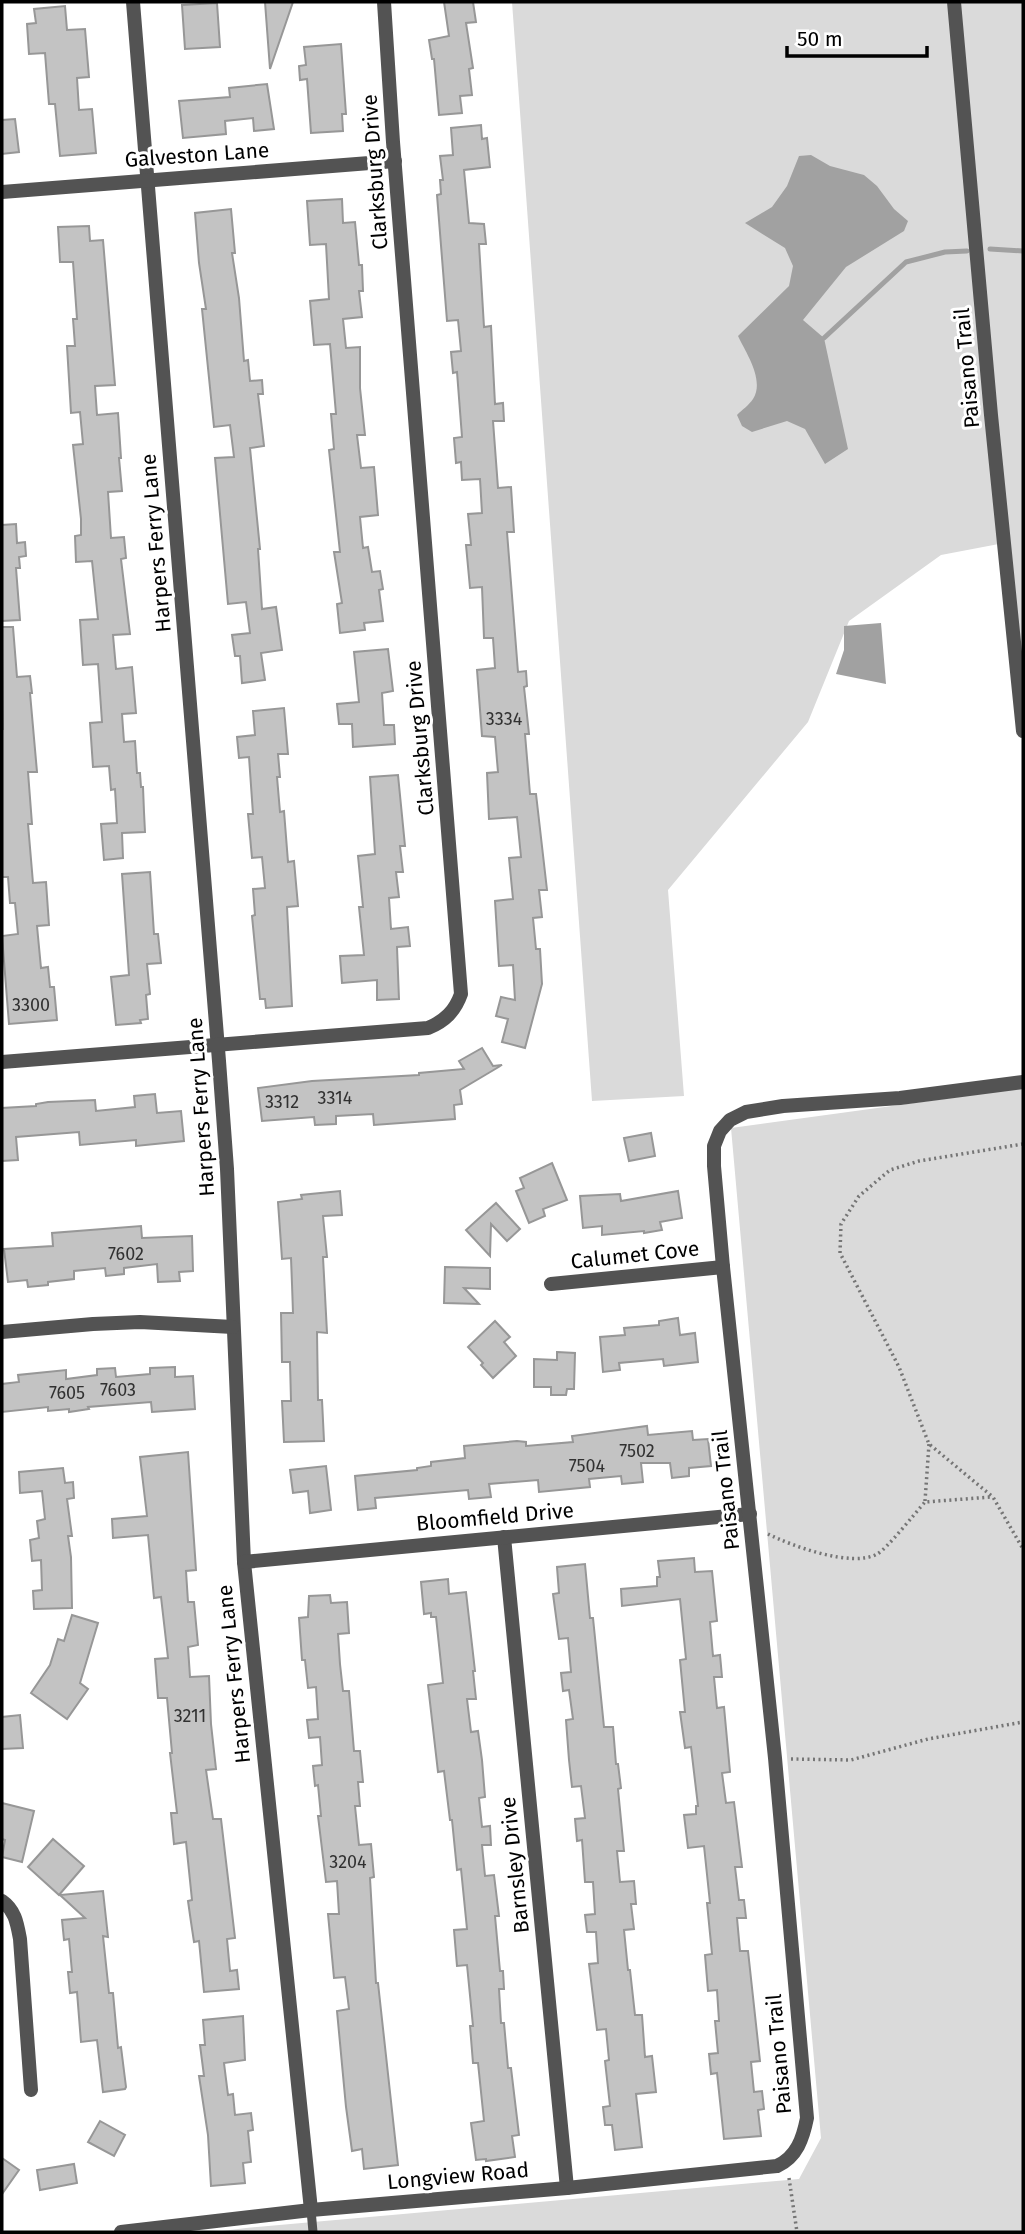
<svg xmlns="http://www.w3.org/2000/svg" width="1025" height="2234" font-family="'Fira Sans',sans-serif">
<rect width="100%" height="100%" fill="#fff"/>
<g fill="#dadada">
<path d="M512,2H1023V731L1004,543L941,555L849,621L808,722L668,890L684,1096L592,1101Z"/>
<path d="M1023,1088V2232H214L246,2228L799,2179L821,2138L731,1128Z"/>
</g>
<g fill="#a1a1a1">
<path d="M811,155L830,166L864,175L877,186L894,209L908,221L904,231L846,267L803,320L824,338L848,449L825,464L805,429L787,421L752,432L742,426L737,415C742,410 749,405 753,399C765,380 746,353 738,336L789,286L793,266L785,248L745,223L772,207L787,186L799,156Z"/>
<path d="M881,623L886,684L836,674L844,650V626Z"/>
</g>
<g fill="none" stroke-linecap="round" stroke-linejoin="round">
<g stroke="#a1a1a1" stroke-width="5">
<path d="M990,249L1023,251"/>
<path d="M824,338L906,262L945,252L967,251"/>
</g>
</g>
<g fill="#c3c3c3" stroke="#979797" stroke-width="2">
<path d="M265,2H293L270,69Z"/>
<path d="M444,2H473L476,22L466,23L473,68L469,69L472,95L460,96L462,113L439,115L434,59H432L429,40L449,36Z"/>
<path d="M217,3L220,47L185,49L182,5Z"/>
<path d="M65,6L67,30L85,29L89,77L77,78L79,110L92,109L96,153L60,156L55,104H49L45,53L29,54L27,24L36,23L34,9Z"/>
<path d="M341,44L346,114H342L343,131L311,133L307,79L300,80L299,66L306,65L304,47Z"/>
<path d="M267,84L274,129L254,131L253,118L225,121L226,134L183,138L179,101L230,97L229,88Z"/>
<path d="M15,119L19,152L2,154V120Z"/>
<path d="M481,125L482,139L487,138L490,167L464,170L469,223L484,224L486,244H479L484,327L491,326L495,404L503,403L504,421H493L498,488L511,487L514,532H507L518,672L526,671L527,686L524,687L529,734H525L530,794H536L547,890H539L542,917L533,918L536,949H540L542,984L525,1048L502,1042L508,1019L496,1016L501,997L515,1000L513,965L499,966L495,901L513,899L509,858L521,857L517,817L489,819L487,773L498,772L495,737L482,736L477,670L495,668L493,638H484L482,587L470,588L466,545H471L468,514L482,513L480,479L462,480L461,462L456,463L454,438L462,437L457,372L453,373L451,352L461,351L458,320L447,321L437,195L441,194L440,180H443L440,156L453,155L451,128Z"/>
<path d="M342,199L343,223L355,222L359,265H362L363,291H359L362,317L343,319L346,348L360,347V388L365,435H357L361,468L374,467L378,515L360,517L363,548L368,547L372,572L380,571L383,589L379,590L383,621L364,623L365,630L340,633L337,604L342,603L334,552H340L329,450L334,449L331,414H336L330,344L314,345L310,301L329,299L326,244L310,245L307,201Z"/>
<path d="M231,209L235,253H232L239,298L244,361L248,360L250,381L262,380L263,394H258L264,446L250,448L260,549H258L262,609L276,607L282,650L261,653L265,680L242,683L240,656H235L232,635L250,633L246,602L228,604L215,458L234,457L230,425L214,427L202,309H206L199,263L195,213Z"/>
<path d="M89,226L90,241L103,240L115,385L95,386L97,415L118,413L121,458H119L122,491L108,492L111,538L124,537L126,558L121,559L130,634L113,635L116,669L132,667L136,713L122,714L124,742L135,741L137,773H140L141,787H143L144,812L145,832L122,833L123,858L104,860L101,824L117,823L115,789L111,790L109,766L93,767L90,723L102,722L98,664L83,665L80,620L98,619L92,561L76,562L75,536L81,535V519L73,445L83,444L80,412L71,413L67,346H75L73,319H77L73,262H60L58,227Z"/>
<path d="M16,524L17,543L25,542L26,556L19,557L20,568H16L20,620L2,621V525Z"/>
<path d="M2,627H13L17,677L30,676L32,693H30L37,772H28L32,824H28L33,883L46,882L49,925L37,926L41,968L48,967L50,987H54L57,1020L9,1024L2,936L18,934L15,903H10L8,877H2V729H3Z"/>
<path d="M388,649L393,691L382,693L384,725H394L395,744L353,747L352,724H339L337,704L359,702L354,652Z"/>
<path d="M284,708L288,754H278L280,777H277L280,812L284,811L288,862L294,861L298,906L287,907L292,1006L266,1008L265,999H260L252,916L255,915L253,889L265,888L262,857L252,858L248,814H253L249,757L239,758L237,737L255,735L253,711Z"/>
<path d="M398,775L405,846H400L403,872H396L399,897L389,898L391,929L408,927L410,946L397,947L399,999L377,1000V980L342,983L340,956L364,955L359,907H363L358,856L375,854L370,777Z"/>
<path d="M150,872L154,934H158L161,963L147,964L150,994L146,995L148,1019L140,1020L141,1023L116,1025L111,977L129,975L122,874Z"/>
<path d="M482,1048L493,1066L502,1065L460,1090L462,1104L454,1105L455,1119L374,1125L373,1114L336,1116V1124L315,1125L314,1117L262,1121L258,1088L312,1081L419,1075V1073L464,1069L459,1061Z"/>
<path d="M155,1094L157,1113L181,1111L184,1141L136,1146V1140L80,1145L79,1132L16,1137L18,1160L2,1161V1108L36,1106V1104L48,1102L95,1100L96,1111L135,1107L134,1096Z"/>
<path d="M651,1133L655,1156L629,1161L624,1138Z"/>
<path d="M552,1163L567,1200L543,1209L545,1216L529,1223L516,1191L524,1188L520,1178Z"/>
<path d="M340,1191L342,1215L323,1216L327,1257H323L327,1333L317,1332L318,1400H322L324,1441L284,1442L282,1401H291L290,1362H282L281,1313H293L292,1284L291,1258L282,1259L278,1202L302,1199L301,1195Z"/>
<path d="M678,1191L682,1218L660,1222L662,1230L644,1233V1231L602,1235V1226L583,1228L580,1196L620,1194L621,1201Z"/>
<path d="M496,1203L520,1229L507,1241L491,1224L490,1256L466,1230Z"/>
<path d="M141,1226L142,1238L192,1236L193,1271L179,1272L180,1281L158,1282L157,1264L124,1268V1274L106,1276L105,1268L74,1271V1279L48,1282V1285L28,1287L27,1280L8,1282L4,1249L53,1246L52,1233Z"/>
<path d="M445,1267L490,1268V1289L464,1288L479,1304L444,1303Z"/>
<path d="M678,1318L680,1335L695,1333L698,1362L664,1366L663,1359L619,1363L620,1370L603,1372L600,1337L625,1335L624,1328L659,1325V1321Z"/>
<path d="M495,1321L510,1337L504,1342L516,1356L493,1378L481,1365L483,1363L468,1347Z"/>
<path d="M557,1352L575,1353L574,1389H567L566,1395H551V1387H534V1359L557,1360Z"/>
<path d="M175,1367V1377L193,1376L195,1409L152,1412L151,1402L88,1407L89,1409L69,1412V1409L48,1411V1407L2,1412V1384L19,1382L18,1375L66,1370V1379L97,1375V1369L115,1368L116,1377L150,1374V1368Z"/>
<path d="M647,1426L648,1435L692,1431L693,1440L708,1439L711,1466L689,1468V1476L672,1478L670,1463H641L643,1482L622,1484L621,1476L589,1479L590,1487L539,1492L538,1480L489,1484L491,1497L469,1499L468,1490L375,1498L376,1508L358,1510L355,1476L417,1470V1468L431,1466V1462L465,1458L464,1446L517,1441L526,1442V1446L573,1442L572,1436Z"/>
<path d="M188,1452L196,1570L186,1571L188,1602H194L198,1645L188,1647L190,1677L209,1676L211,1724L216,1769L206,1770L213,1819H221L235,1938L227,1939L230,1971L237,1970L239,1989L204,1992L199,1941L194,1942L191,1922L188,1901L192,1900L186,1842L174,1844L171,1813H177L170,1753H172L167,1698H158L155,1659L168,1658L161,1597L154,1598L148,1535L113,1538L112,1519L147,1516L140,1457Z"/>
<path d="M326,1466L331,1510L310,1513L308,1491L293,1493L290,1470Z"/>
<path d="M63,1468L65,1483L73,1482L74,1498L67,1499L72,1536H68L71,1557L72,1608L34,1609L33,1591L42,1590L41,1560L32,1561L30,1540L39,1538L37,1521L45,1519L42,1491L20,1493L19,1472Z"/>
<path d="M694,1558L695,1572L712,1571L717,1621L710,1622L713,1656L720,1655L722,1677H714L717,1708L724,1707L730,1772L722,1773L726,1803L734,1802L742,1867H735L739,1900H744L746,1918H737L740,1951H748L760,2061L751,2062L754,2092L762,2091L764,2109L758,2110L761,2136L724,2139L717,2073L711,2074L709,2054L718,2053L715,2021H719L717,1990L708,1991L705,1955L712,1954L707,1903H710L704,1846L688,1848L684,1815L696,1814V1806H698L691,1747L685,1748L680,1712H685L680,1660L686,1659L680,1599L622,1606L621,1589L657,1586V1577H660L658,1561Z"/>
<path d="M585,1564L590,1618H593L604,1727H613L616,1764H618L621,1788L618,1789L624,1851H617L620,1882L634,1881L636,1904H631L634,1929L624,1930L628,1970H630L635,2015H642L645,2057L652,2056L656,2092L636,2094L642,2147L615,2150L612,2125H605L603,2107L610,2106L605,2061L609,2060L606,2029L597,2030L589,1964L598,1963L596,1932H587L585,1915L595,1914L593,1882H585L582,1840L577,1841L575,1819L585,1818L581,1786L572,1787L569,1760L566,1720L573,1719L569,1690L563,1691L561,1673L571,1672L568,1638L559,1639L553,1594L559,1593L557,1567Z"/>
<path d="M448,1579L449,1594L466,1592L475,1671H473L476,1699H467L471,1732L478,1731L482,1760L485,1797L479,1798L482,1827L490,1826L491,1845H482L485,1876L494,1875L499,1916H495L500,1971H503L504,1989H499L501,2023H504L508,2068H511L519,2135L512,2136L515,2157L486,2161V2159L476,2160L471,2123L484,2121L478,2063H473L470,2026H473L467,1965L457,1966L454,1930L467,1929L461,1869L457,1870L452,1820H450L444,1771L438,1772L428,1685L443,1683L436,1617H431V1613L424,1614L421,1582Z"/>
<path d="M330,1595L331,1603L347,1602L349,1633L338,1634L340,1664L343,1691H349L354,1751H360L363,1782H358L360,1806H355L359,1845L371,1844L374,1877L370,1878L376,1983H378L398,2165L364,2169L362,2149L352,2151L346,2107L337,2011L349,2009L345,1977L334,1978L328,1914H339L337,1881L326,1882L318,1816H321L318,1785L315,1786L313,1766L322,1765L320,1737L309,1738L307,1720L318,1719L316,1687L308,1688L305,1660H302L299,1618L308,1617L309,1596Z"/>
<path d="M72,1615L98,1623L80,1683L88,1689L67,1719L31,1693L50,1665L58,1639L64,1641Z"/>
<path d="M20,1715L23,1748L2,1749V1717Z"/>
<path d="M2,1803L34,1811L22,1862L2,1857L5,1840L2,1839Z"/>
<path d="M53,1839L84,1866L59,1895L28,1867Z"/>
<path d="M103,1891L108,1937L103,1936L109,1993H113L118,2048L121,2047L126,2087L125,2089L103,2092L97,2040L81,2042L77,1992L70,1993L68,1972H72L69,1939L64,1940L62,1920L85,1918L60,1895Z"/>
<path d="M243,2016L245,2060L224,2063L228,2095L233,2094L235,2115L251,2113L253,2130L248,2131L251,2162L243,2163L245,2183L211,2186L208,2135L199,2076H204L200,2045H205L203,2020Z"/>
<path d="M100,2121L125,2135L114,2156L88,2142Z"/>
<path d="M2,2158L19,2170L2,2194Z"/>
<path d="M74,2164L77,2183L40,2190L37,2170Z"/>
</g>
<g fill="none" stroke-linecap="round" stroke-linejoin="round">
<g stroke="#757575" stroke-width="3.5" stroke-dasharray="2 3.5" stroke-linecap="butt">
<path d="M1023,1144L919,1161L890,1170L859,1196L841,1224L840,1253L899,1367L929,1444L993,1497L1023,1549"/>
<path d="M925,1501L929,1444"/>
<path d="M768,1534C792,1546 852,1568 877,1554C887,1549 915,1513 925,1502L991,1497"/>
<path d="M791,1759L851,1760L928,1739L1023,1722"/>
<path d="M789,2178L797,2232"/>
</g>
<path stroke="#535353" stroke-width="9" d="M311,2210L313,2232"/>
<g stroke="#535353" stroke-width="14">
<path d="M133,2L219,1061L227,1169L244,1562L311,2210"/>
<path d="M954,2L991,415L1023,731"/>
<path d="M2,192L395,161"/>
<path d="M2,1062L428,1028C445,1021 455,1011 461,994L393,142L384,2"/>
<path d="M551,1284L723,1267"/>
<path d="M2,1332L93,1324L140,1322L233,1327"/>
<path d="M504,1537L567,2188"/>
<path d="M244,1562L750,1514"/>
<path d="M2,1901C15,1910 17,1923 20,1939L31,2090"/>
<path d="M121,2232L311,2210L567,2188L777,2166C797,2157 803,2138 807,2118L775,1758L723,1267L714,1166V1146L720,1131L730,1120L746,1112L783,1106L900,1098L1023,1082"/>
</g>
</g>
<g text-anchor="middle" stroke-width="6" stroke-linejoin="round" paint-order="stroke">
<g font-size="18" fill="#313131">
<text x="504" y="725">3334</text>
<text x="31" y="1011">3300</text>
<text x="335" y="1104">3314</text>
<text x="282" y="1108">3312</text>
<text x="126" y="1260">7602</text>
<text x="118" y="1396">7603</text>
<text x="67" y="1399">7605</text>
<text x="637" y="1457">7502</text>
<text x="587" y="1472">7504</text>
<text x="190" y="1722">3211</text>
<text x="348" y="1868">3204</text>
</g>
<g font-size="21" fill="#000" stroke="#fff">
<text transform="translate(197 155) rotate(-4)" y="7">Galveston Lane</text>
<text transform="translate(375 172) rotate(-94)" y="7">Clarksburg Drive</text>
<text transform="translate(967 368) rotate(-95)" y="7">Paisano Trail</text>
<text transform="translate(156 543) rotate(-95)" y="7">Harpers Ferry Lane</text>
<text transform="translate(420 738) rotate(-95)" y="7">Clarksburg Drive</text>
<text transform="translate(201 1107) rotate(-94)" y="7">Harpers Ferry Lane</text>
<text transform="translate(635 1255) rotate(-6)" y="7">Calumet Cove</text>
<text transform="translate(726 1490) rotate(-96)" y="7">Paisano Trail</text>
<text transform="translate(495 1517) rotate(-5)" y="7">Bloomfield Drive</text>
<text transform="translate(234 1674) rotate(-96)" y="7">Harpers Ferry Lane</text>
<text transform="translate(515 1865) rotate(-96)" y="7">Barnsley Drive</text>
<text transform="translate(779 2054) rotate(-95)" y="7">Paisano Trail</text>
<text transform="translate(458 2176) rotate(-5)" y="7">Longview Road</text>
</g>
</g>
<rect width="1025" height="2234" fill="none" stroke="#000000" stroke-width="7"/>
<path d="M787 46v10h140v-10" fill="none" stroke="#000000" stroke-width="3.5"/>
<text x="797" y="46" font-size="21" fill="#000000" stroke="#ffffff" stroke-width="5" paint-order="stroke">50 m</text>
</svg>
